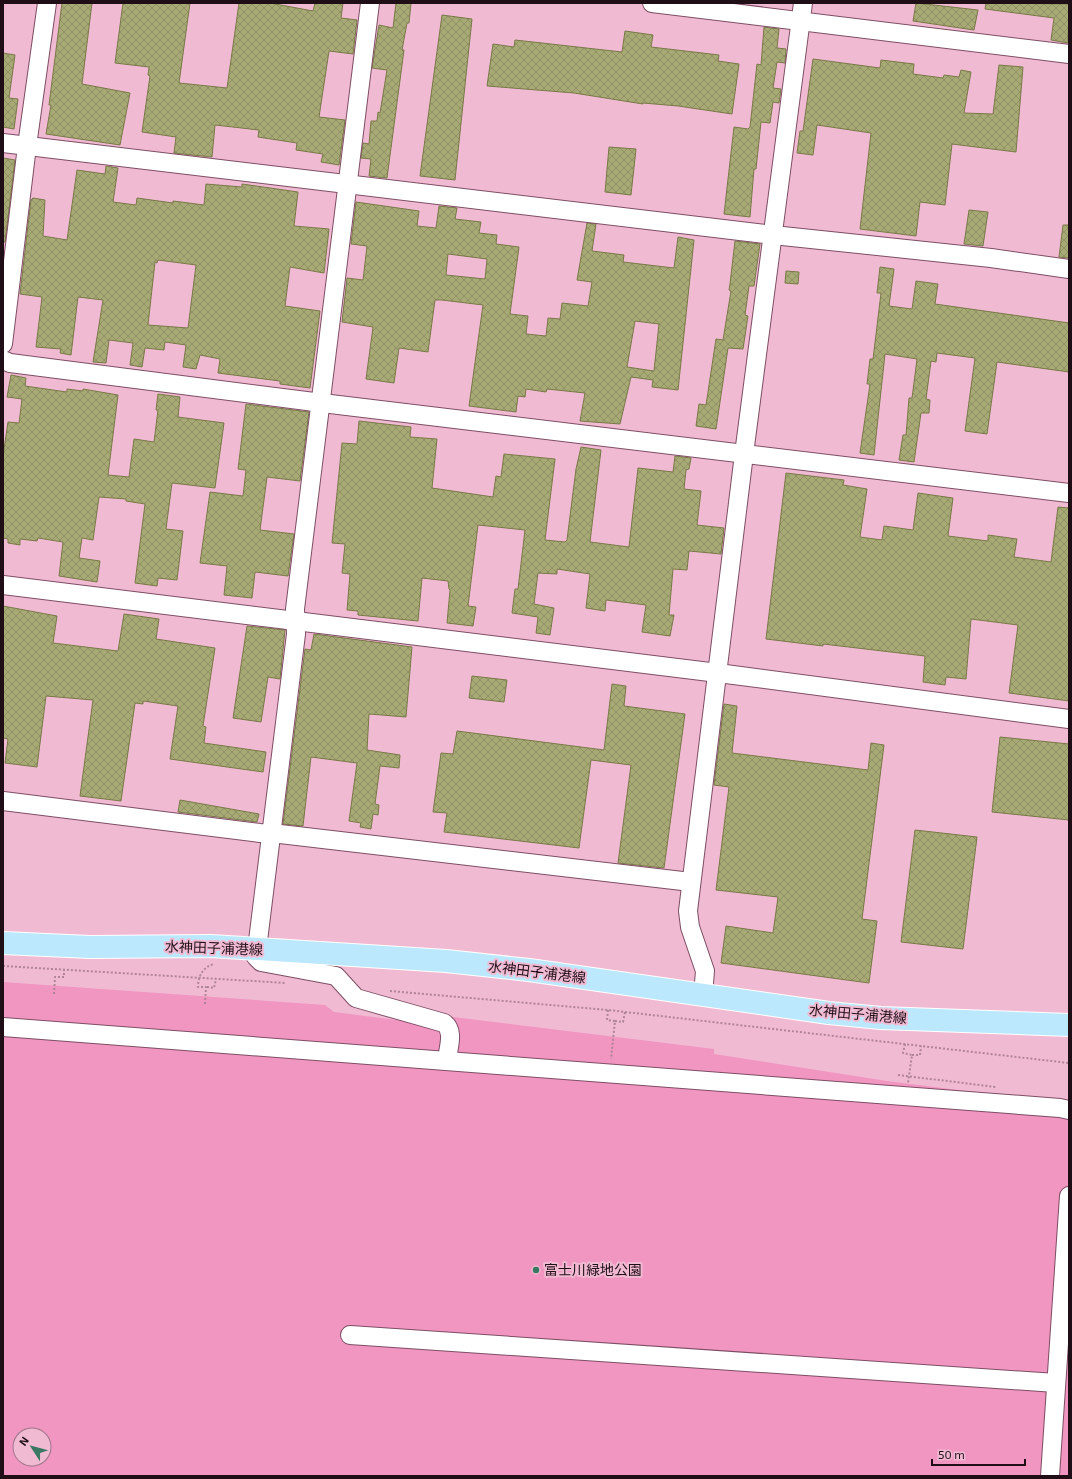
<svg xmlns="http://www.w3.org/2000/svg" width="1072" height="1479" font-family="'Exo 2','Noto Sans JP',sans-serif">
<defs>
<pattern id="building-cross-hatch" width="8" height="8" patternUnits="userSpaceOnUse"><rect width="8" height="8" fill="#a8aa75"/><path d="M0 0l8 8M0 8l8-8" fill="none" stroke="#909164"/></pattern>
</defs>
<rect width="100%" height="100%" fill="#f1bad3"/>
<path fill="#f195c1" fill-rule="evenodd" d="M3,982L325,1005L334,1012L435,1025L437,1015L714,1049V1054L887,1081L1069,1104V1476H3ZM20,1435H44V1459H20Z"/>
<g fill="url(#building-cross-hatch)" stroke="#787947" fill-rule="evenodd">
<path d="M62,3H92L82,84L130,93L120,145L46,134L51,105H49Z"/>
<path d="M123,3H190L179,83L227,88L239,3H270L313,11L315,3H343L341,18L357,20L353,54L329,51L319,117L345,120L339,165L321,162L323,154L296,150L297,143L258,137L259,130L215,125L212,157L174,153L176,137L142,132L150,76L148,75L149,67L115,63Z"/>
<path d="M396,3H411L409,23H407L402,50H404L387,178L369,176L371,159L361,158L363,143L369,144L371,121H377L378,112L380,113L387,70L372,68L379,25L393,28Z"/>
<path d="M916,3L978,10L974,30L913,21Z"/>
<path d="M986,3L1069,4L1068,43L1051,40L1054,18L985,9Z"/>
<path d="M442,15L472,19L455,180L420,176Z"/>
<path d="M764,27L779,29L777,48L786,49L785,63L777,62L773,88L781,89L779,103L773,102L770,123L761,122L756,169H754L750,217L724,214L734,127L748,129L750,127L757,64L761,65Z"/>
<path d="M625,31L653,35L651,47L719,55L718,61L739,64L732,114L678,106L643,103V104L574,93L487,86L493,44L514,47L515,40L622,52Z"/>
<path d="M3,53L15,55L9,98L18,99L14,129L3,127Z"/>
<path d="M813,59L880,68L881,60L914,64L913,74L943,78L944,75L959,77L961,70L971,72L964,113L993,114L999,65L1023,67L1016,152L952,144L945,205L920,202L916,236L860,229L871,133L817,125L813,155L797,153L800,131H803Z"/>
<path d="M609,147L636,149L631,195L605,192Z"/>
<path d="M3,158L15,160L5,242H3Z"/>
<path d="M106,166L118,168L113,202L136,205L137,198L173,203V201L204,205L206,184L242,187V184L298,192L294,226L329,229L324,273L290,267L285,306L320,311L310,388L280,384V381L218,373L220,359L200,355L196,369L183,367L186,345L165,342L164,350L145,348L142,367L130,365L133,343L109,340L106,363L93,362L103,300L78,297L71,355L60,353L61,349L36,347L42,297L20,294L31,200L33,198L45,200L43,236L67,240L77,170L105,174ZM158,260L196,265L188,328L148,325L155,262L157,263Z"/>
<path d="M356,202L419,211L417,226L436,228L439,206L457,208L455,219L481,222L479,233L497,235L496,244L519,247L510,314L528,316L526,334L546,336L548,318L560,319L562,303L588,306L592,282L577,280L587,223L596,224L592,251L624,255L623,262L674,268L678,237L694,240L678,390L652,387L653,380L631,377L620,424L580,421L585,393L547,389L546,392L526,389L525,397L518,396L516,412L469,406L483,305L442,300H435L428,352L399,348L394,383L366,379L373,327L342,322L347,278L363,280L367,246L351,244ZM448,254L487,259L485,279L446,275ZM635,321L659,324L654,371L627,367Z"/>
<path d="M969,210L988,212L983,246L964,244Z"/>
<path d="M1063,225H1069V258L1059,257Z"/>
<path d="M735,241L760,244L754,286H749L745,315L748,316L743,349L728,348L716,429L696,426L699,404L706,405L716,339L723,340L731,291L729,290L730,284Z"/>
<path d="M880,267L894,269L889,306L912,309L916,281L938,284L935,304L1069,323V372L997,362L987,434L965,431L975,358L937,353L936,362L931,361L926,399L930,400L929,413H921L914,462L899,460L903,435H906L909,398H912L917,359L885,354L874,455L860,453L870,384H867L870,359H873L881,293H877Z"/>
<path d="M786,271L799,272L798,284L785,283Z"/>
<path d="M11,375L26,378L25,386L67,392V389L83,391V389L118,395L108,475L129,477L134,439L154,442L158,410H156L158,394L180,397L178,417L224,423L215,488L172,483L166,529L183,531L177,580L158,578L157,586L135,583L145,504L126,501V499L99,497L93,540L82,538L79,558L100,561L97,582L59,576L63,542L38,538L37,541L20,539V545L8,543V539L3,538V456L8,422L19,423L22,399L7,397Z"/>
<path d="M246,404L309,412L300,481L267,477L260,530L294,534L288,576L255,572L252,598L224,595L227,566L200,563L210,492L243,496L246,470L238,469Z"/>
<path d="M359,421L411,427L410,437L437,439L432,488L493,497L496,476L501,477L504,454L555,459L545,540L565,542L567,540L576,469L581,447L601,450L590,542L629,547L638,468L673,472L675,456L691,458L689,469L686,470L684,489L701,491L697,525L724,528L721,554L689,551L687,570L673,569L669,615H674L670,636L642,632L646,605L606,600L605,611L586,608L590,574L557,569V574L538,573L534,604L554,608L550,635L536,633L538,617L512,613L515,589H518L525,530L478,525L468,606L476,607L473,626L447,623L450,590L449,589L448,581L422,578L418,621L358,615V611L347,610L350,574L342,573L345,544L332,543L342,443L357,444Z"/>
<path d="M786,473L844,480L843,485L867,489L860,537L882,540L884,526L913,530L918,493L953,498L948,536L988,541V535L1017,539L1014,557L1051,562L1058,507L1069,508V701L1009,693L1018,625L971,619L966,679L946,677L945,685L923,682L925,656L823,644V646L766,639Z"/>
<path d="M3,606L57,616L53,643L118,651L124,614L159,619L156,639L215,648L203,726L206,727L204,743L266,752L263,772L170,759L178,706L143,701V704L135,703L121,801L80,796L93,700L46,696L37,767L5,763L8,739L3,738Z"/>
<path d="M247,626L285,630L280,679L268,677L261,722L233,718Z"/>
<path d="M314,634L412,647L406,717L369,714L367,750L400,755L399,768L380,766L375,804L379,805L378,815L373,814L371,829L360,827L361,823L349,821L357,763L311,757L303,826L283,824L305,649L311,650Z"/>
<path d="M472,676L507,680L504,702L469,698Z"/>
<path d="M612,684L626,686L624,706L685,714L664,868L618,863L631,765L591,760L579,848L444,832L447,813L433,812L441,753L453,754L457,731L604,750Z"/>
<path d="M724,704L737,706L732,753L868,770L871,743L884,745L862,919L877,921L869,983L721,963L726,926L773,933L778,897L716,890L729,787L714,785Z"/>
<path d="M1000,737L1069,744V820L992,812Z"/>
<path d="M180,800L259,814L257,822L178,812Z"/>
<path d="M915,830L977,837L963,949L901,942Z"/>
</g>
<g fill="none" stroke-linecap="round" stroke-linejoin="round">
<defs>
<g id="minor">
<path d="M370,3L295,609L296,634L256,957L261,962L336,976L356,998L444,1023C455,1031 448,1048 447,1060"/>
<path d="M652,3L1069,54"/>
<path d="M3,143L773,235L991,258L1069,269"/>
<path d="M3,344L27,146L47,3"/>
<path d="M3,360L10,363L322,403L1069,493"/>
<path d="M3,585L718,673L1069,719"/>
<path d="M3,801L260,833L280,834L691,882"/>
<path d="M703,995L705,971L690,927L688,911L744,454L803,3"/>
<path d="M3,1027L1060,1108L1069,1110"/>
<path d="M350,1335L1056,1383"/>
<path d="M1050,1476L1069,1196"/>
</g>
<path id="major" d="M3,943L90,947L211,946L446,961L529,970L829,1013L881,1018L1069,1025"/>
</defs>
<use href="#minor" stroke="#7d4e64" stroke-width="20"/>
<use href="#major" stroke="#fff" stroke-width="24"/>
<g stroke="#af8497" stroke-width="2" stroke-dasharray="2 2" stroke-linecap="butt">
<path d="M3,966L286,983"/>
<path d="M207,987L214,988L216,979"/>
<path d="M390,991L608,1010L1069,1063"/>
<path d="M54,994L55,977H64V970"/>
<path d="M205,1004L206,987H198C198,976 203,967 214,964"/>
<path d="M608,1010L607,1020L615,1021L611,1059"/>
<path d="M615,1021L623,1022L625,1012"/>
<path d="M905,1044L903,1053L912,1055L908,1083"/>
<path d="M912,1055H920L921,1046"/>
<path d="M898,1075L996,1087"/>
</g>
<use href="#minor" stroke="#fff" stroke-width="18"/>
<use href="#major" stroke="#bce8fd" stroke-width="22"/>
</g>
<circle fill="#3b7864" stroke="#f1bad3" stroke-width="1.5" cx="536" cy="1270" r="4"/>
<g text-anchor="middle" stroke-width="4" stroke-linejoin="round" paint-order="stroke">
<g font-size="14" fill="#200e17" stroke="#f1bad3">
<text transform="translate(214 948) rotate(2)" y="5">水神田子浦港線</text>
<text transform="translate(537 972) rotate(7)" y="5">水神田子浦港線</text>
<text transform="translate(858 1014) rotate(5)" y="5">水神田子浦港線</text>
</g>
<g font-size="14" fill="#200e17" stroke="#f1bad3" text-anchor="start">
<text x="544" y="1275">富士川緑地公園</text>
</g>
</g>
<rect width="1072" height="1479" fill="none" stroke="#200e17" stroke-width="8"/>
<g transform="translate(32 1447) rotate(306)"><circle r="19" fill="#f1bad3" stroke="#9d7588"/>
<path d="M0-3L7 15L0 10L-7 15Z" fill="#3b7864"/>
<text y="-6" font-size="11" font-weight="bold" text-anchor="middle" fill="#200e17">N</text>
</g>
<path d="M932 1459v6h93v-6" fill="none" stroke="#200e17" stroke-width="2"/>
<text x="938" y="1459" font-size="12" fill="#200e17" stroke="#f1bad3" stroke-width="3" paint-order="stroke">50 m</text>
</svg>
